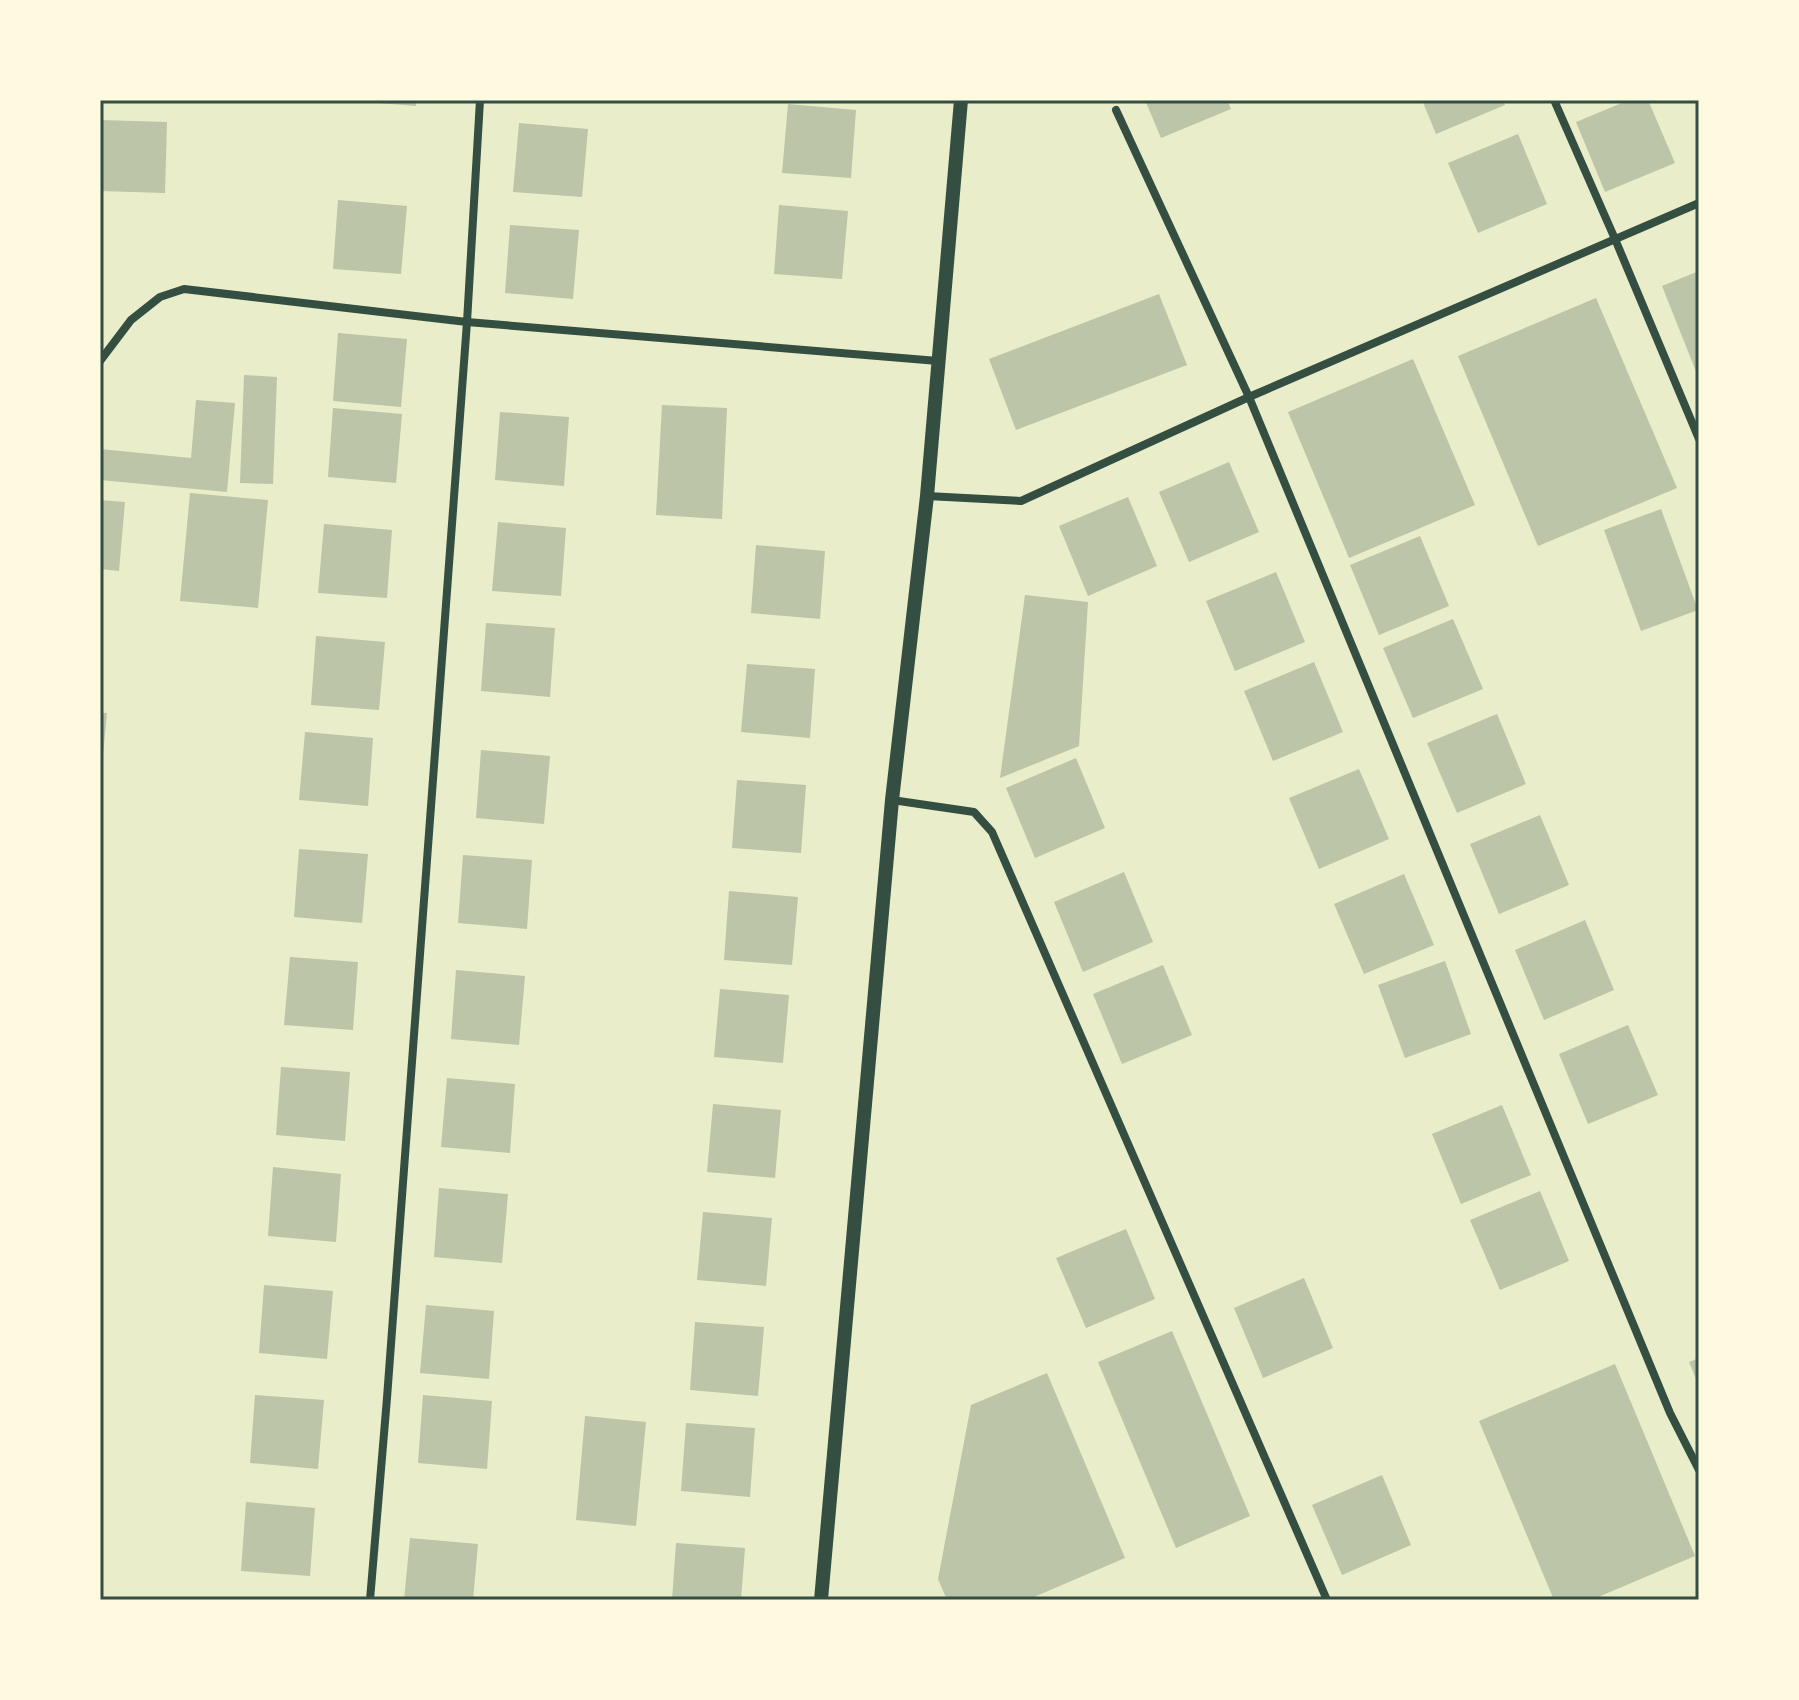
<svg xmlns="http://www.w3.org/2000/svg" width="1799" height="1700" font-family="Barlow,sans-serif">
<rect width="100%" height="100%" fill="#e9edc9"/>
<g fill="#bcc5a7">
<path d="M365,100H416V106L365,102Z"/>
<path d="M1145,100H1227L1231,109L1161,138Z"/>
<path d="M1422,100H1503L1505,105L1436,134Z"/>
<path d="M1629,100H1648L1675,163L1605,192L1576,122Z"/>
<path d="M788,104L856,110L851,178L782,173Z"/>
<path d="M100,120L167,122L165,193L100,191Z"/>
<path d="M519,123L588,129L582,197L513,192Z"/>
<path d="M1518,134L1547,204L1478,233L1448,163Z"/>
<path d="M338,200L407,206L401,274L333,269Z"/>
<path d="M779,205L848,211L842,279L774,274Z"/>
<path d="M510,225L579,230L573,299L505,293Z"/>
<path d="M1699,271V379L1662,286Z"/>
<path d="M1159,294L1187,365L1016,430L989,359Z"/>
<path d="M1596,298L1677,488L1538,546L1458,356Z"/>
<path d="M338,333L407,339L401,407L333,401Z"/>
<path d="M1413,359L1475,505L1349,558L1288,412Z"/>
<path d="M244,375L277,377L273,484L240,483Z"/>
<path d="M196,400L235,403L227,492L100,480V449L191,458Z"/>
<path d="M662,405L727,408L722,519L656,515Z"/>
<path d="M333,408L402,414L396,483L328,477Z"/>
<path d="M500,412L569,417L564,486L495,480Z"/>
<path d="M1229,462L1259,532L1189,562L1159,492Z"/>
<path d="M190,493L268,500L258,608L180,601Z"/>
<path d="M1128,497L1157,566L1088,596L1059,526Z"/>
<path d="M100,500L125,502L119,571L100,569Z"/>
<path d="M1661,509L1698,610L1641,631L1604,530Z"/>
<path d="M498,522L566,528L561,596L492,591Z"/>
<path d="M324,524L392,530L387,598L318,593Z"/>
<path d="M1420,536L1449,606L1379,635L1350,565Z"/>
<path d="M756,545L825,551L820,619L751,613Z"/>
<path d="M1276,572L1305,642L1235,671L1206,601Z"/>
<path d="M1025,595L1088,602L1079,746L1000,778Z"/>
<path d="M1453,619L1483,689L1413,718L1383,648Z"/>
<path d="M486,623L555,628L550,697L481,691Z"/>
<path d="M316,636L385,642L379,710L311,705Z"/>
<path d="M1314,662L1343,732L1273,761L1244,691Z"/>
<path d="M747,664L815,669L810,738L741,732Z"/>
<path d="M100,713H107L102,766H100Z"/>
<path d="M1497,714L1526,784L1457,813L1427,743Z"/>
<path d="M305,732L373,738L368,806L299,800Z"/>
<path d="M481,750L550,756L544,824L476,818Z"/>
<path d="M1076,758L1105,828L1035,858L1006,788Z"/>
<path d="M1359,769L1389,839L1319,869L1289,798Z"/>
<path d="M737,780L806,785L801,853L732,848Z"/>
<path d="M1540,815L1569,885L1499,914L1470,844Z"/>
<path d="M299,849L368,854L362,923L294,917Z"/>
<path d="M463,855L532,860L527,929L458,923Z"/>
<path d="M1124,872L1153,942L1083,972L1054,902Z"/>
<path d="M1404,874L1434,945L1364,974L1334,904Z"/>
<path d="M729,891L798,897L792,965L724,960Z"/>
<path d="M1585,920L1614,990L1544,1020L1515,950Z"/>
<path d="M290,957L358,962L353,1030L284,1025Z"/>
<path d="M1445,961L1471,1034L1405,1058L1378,985Z"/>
<path d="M1163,965L1192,1035L1122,1064L1093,994Z"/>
<path d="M456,970L525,976L519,1045L451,1039Z"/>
<path d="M720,989L789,995L783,1063L714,1057Z"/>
<path d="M1628,1025L1658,1095L1588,1124L1559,1054Z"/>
<path d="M281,1067L350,1072L345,1141L276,1135Z"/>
<path d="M447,1078L515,1084L510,1153L441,1147Z"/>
<path d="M713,1104L781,1110L775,1178L707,1172Z"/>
<path d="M1502,1105L1531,1175L1461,1204L1432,1134Z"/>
<path d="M273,1167L341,1174L336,1242L268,1236Z"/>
<path d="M439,1188L508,1194L502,1263L434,1257Z"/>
<path d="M1540,1191L1569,1261L1500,1290L1470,1220Z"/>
<path d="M703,1212L772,1218L766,1286L697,1280Z"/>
<path d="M1126,1229L1155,1299L1086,1328L1056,1258Z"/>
<path d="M1304,1278L1333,1348L1263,1378L1234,1308Z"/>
<path d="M264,1285L333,1291L327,1359L259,1353Z"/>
<path d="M426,1305L494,1311L489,1379L420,1373Z"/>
<path d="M695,1322L764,1327L758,1396L690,1390Z"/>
<path d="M1172,1331L1250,1516L1176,1548L1098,1362Z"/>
<path d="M1699,1358V1386L1689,1362Z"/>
<path d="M1615,1364L1695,1556L1591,1600H1554L1479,1421Z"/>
<path d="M1047,1373L1125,1558L1027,1600H947L938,1579L971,1405Z"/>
<path d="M255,1395L324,1400L318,1469L250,1463Z"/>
<path d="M423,1395L492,1401L487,1469L418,1463Z"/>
<path d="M585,1416L646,1422L636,1526L576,1520Z"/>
<path d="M686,1423L755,1428L750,1497L681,1491Z"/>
<path d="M1382,1475L1411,1545L1342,1575L1312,1505Z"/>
<path d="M246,1502L315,1508L310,1576L241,1571Z"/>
<path d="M410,1538L478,1544L473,1600H404Z"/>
<path d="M676,1543L745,1548L741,1600H672Z"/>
</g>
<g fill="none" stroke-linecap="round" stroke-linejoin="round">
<g stroke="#344e41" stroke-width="8">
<path d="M1554,100L1615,239L1699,439"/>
<path d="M1116,110L1249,397L1670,1413L1699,1470"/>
<path d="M100,361L131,320L160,297L184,289L467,322L938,361"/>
<path d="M927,496L1021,501L1249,397L1699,203"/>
<path d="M892,800L974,812L992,832L1327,1600"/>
<path d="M370,1600L387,1398L467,322L480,100"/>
</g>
<path stroke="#344e41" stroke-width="14" d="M821,1600L892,800L927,496L961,100"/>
</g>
<rect width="1799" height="1700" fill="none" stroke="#fefae0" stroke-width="204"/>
<rect x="102" y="102" width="1595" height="1496" fill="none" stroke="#344e41" stroke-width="3"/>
</svg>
